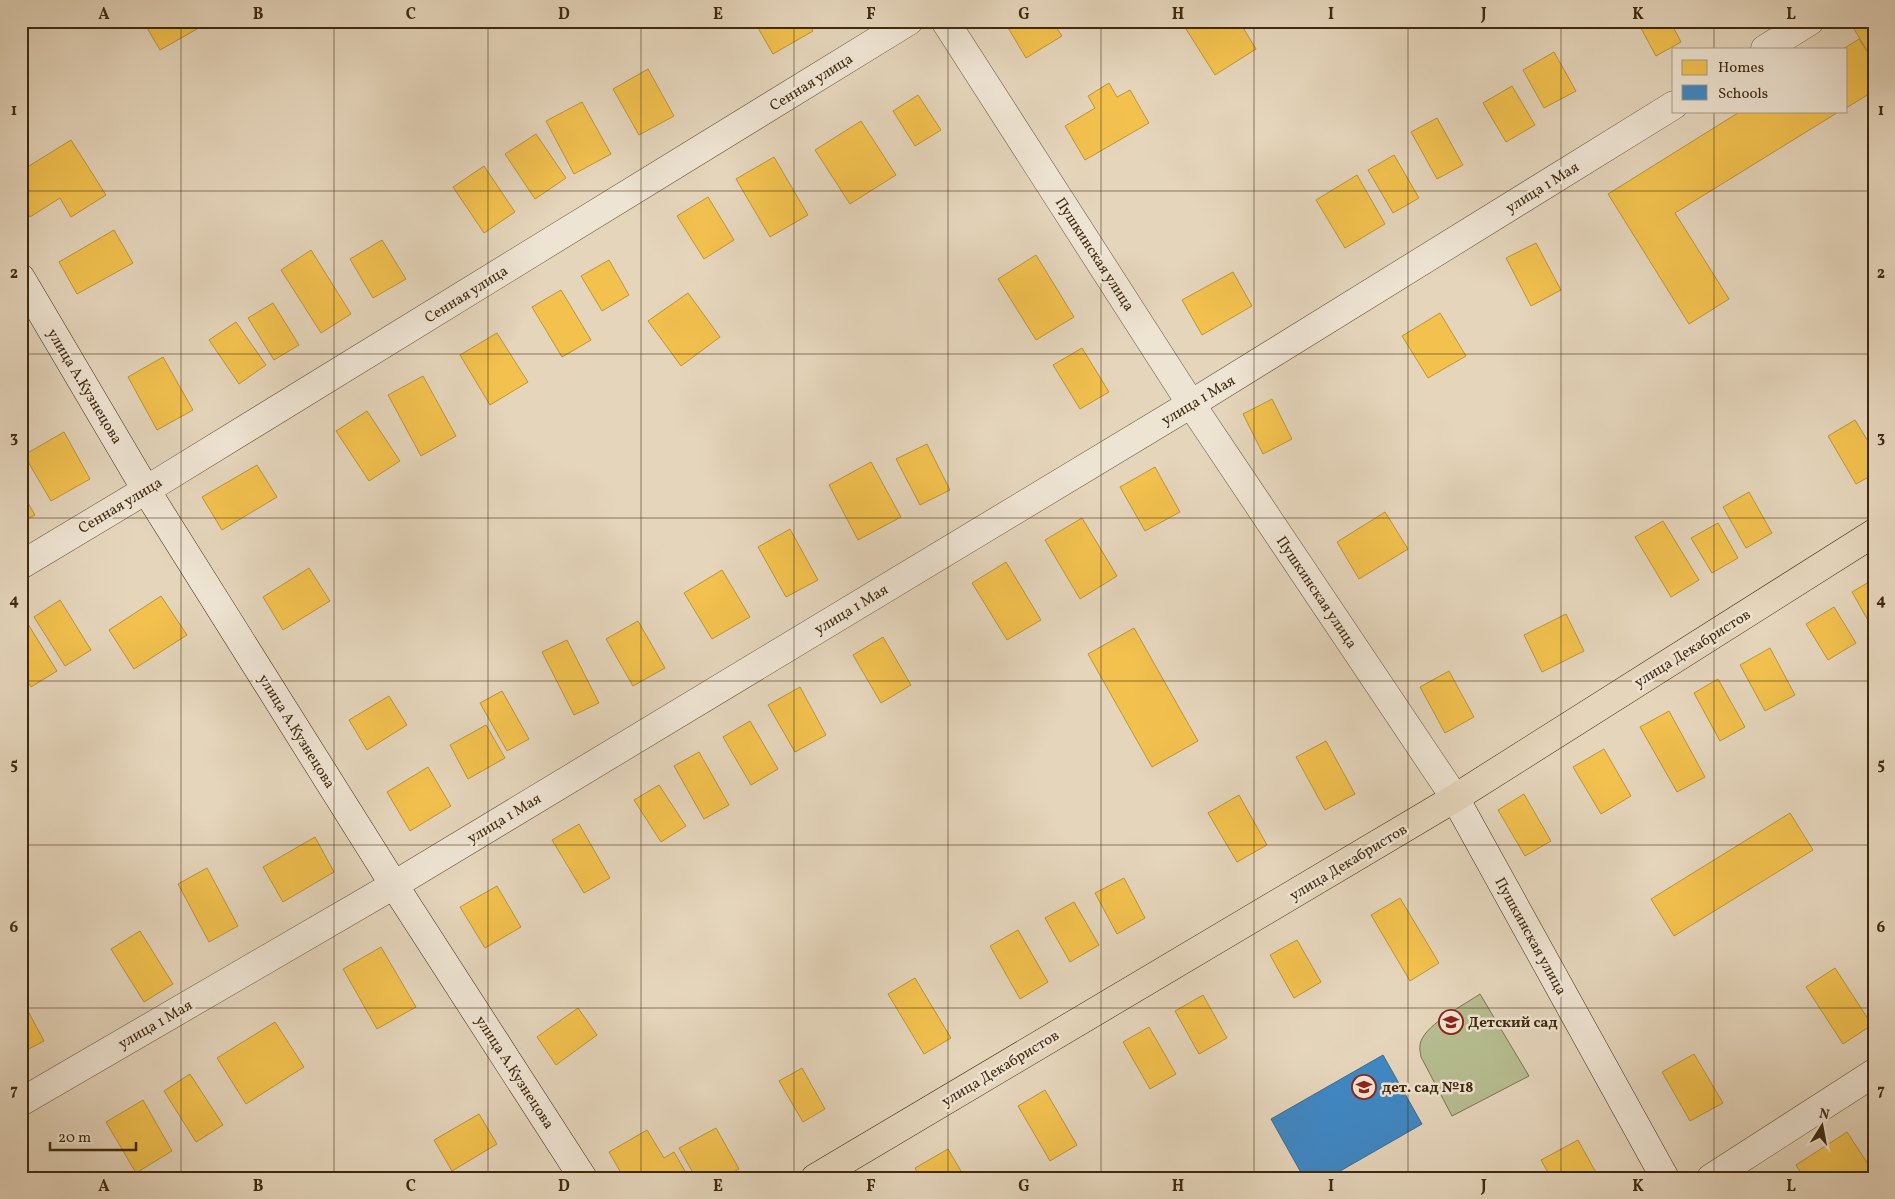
<svg xmlns="http://www.w3.org/2000/svg" width="1895" height="1199" font-family="Vollkorn,serif">
<rect width="100%" height="100%" fill="#e5d5bb"/>
<filter id="stains"><feTurbulence type="fractalNoise" baseFrequency=".004" numOctaves="4"/><feColorMatrix values="0 0 0 0 .2 0 0 0 0 .09 0 0 0 0 .02 0 0 0 .5 -.17"/></filter>
<radialGradient id="worn" r=".72"><stop offset=".6" stop-color="#630" stop-opacity="0"/><stop offset="1" stop-color="#630" stop-opacity=".3"/></radialGradient>
<path fill="#b6bd90" stroke="#7b744e" d="M1480,994L1529,1076L1452,1116L1421,1057C1420,1051 1419,1047 1421,1041C1428,1023 1464,1005 1480,994Z"/>
<g fill="#f2c14e" stroke="#bd943a">
<path d="M143,21H193L197,29L160,50Z"/>
<path d="M754,21H808L813,31L773,54Z"/>
<path d="M1004,21H1052L1062,36L1026,58Z"/>
<path d="M1181,21H1239L1256,49L1215,75Z"/>
<path d="M1637,21H1670L1681,42L1656,56Z"/>
<path d="M1867,21H1874V62L1854,29Z"/>
<path d="M1859,39L1874,62V91L1846,108V49H1843Z"/>
<path d="M1554,52L1576,91L1544,108L1523,70Z"/>
<path d="M648,69L674,116L639,135L613,89Z"/>
<path d="M1109,83L1117,97L1130,90L1149,123L1085,160L1065,126L1095,108L1088,96Z"/>
<path d="M1512,86L1535,125L1506,142L1483,103Z"/>
<path d="M918,95L941,130L915,146L893,111Z"/>
<path d="M582,102L611,154L574,174L546,121Z"/>
<path d="M1741,111H1840L1675,213L1729,299L1689,324L1608,194Z"/>
<path d="M1437,118L1463,165L1437,179L1411,132Z"/>
<path d="M861,121L896,175L850,204L815,150Z"/>
<path d="M536,134L566,178L535,199L505,154Z"/>
<path d="M71,140L106,195L71,217L60,198L30,217L21,203V171Z"/>
<path d="M1394,155L1419,198L1393,213L1368,170Z"/>
<path d="M774,157L808,215L770,237L736,179Z"/>
<path d="M484,166L515,212L484,233L453,187Z"/>
<path d="M1357,175L1385,224L1345,248L1316,200Z"/>
<path d="M708,197L734,240L704,259L677,216Z"/>
<path d="M114,230L133,263L77,294L59,262Z"/>
<path d="M382,240L406,279L373,298L350,259Z"/>
<path d="M1536,243L1561,290L1531,306L1506,258Z"/>
<path d="M311,250L351,314L321,333L281,270Z"/>
<path d="M1036,255L1074,317L1036,340L998,279Z"/>
<path d="M609,260L629,295L602,311L581,276Z"/>
<path d="M1233,272L1252,306L1202,335L1182,300Z"/>
<path d="M561,290L591,340L562,357L532,307Z"/>
<path d="M688,293L720,337L681,366L648,321Z"/>
<path d="M273,303L299,345L274,360L248,318Z"/>
<path d="M1440,313L1466,356L1428,378L1402,336Z"/>
<path d="M236,322L266,365L239,384L209,340Z"/>
<path d="M497,333L528,382L490,405L460,355Z"/>
<path d="M1082,348L1109,392L1080,409L1053,365Z"/>
<path d="M163,357L193,410L157,430L128,377Z"/>
<path d="M423,376L456,436L421,456L388,395Z"/>
<path d="M1272,399L1292,439L1263,454L1243,414Z"/>
<path d="M367,411L400,461L369,481L336,431Z"/>
<path d="M1855,420L1874,451V474L1856,484L1828,436Z"/>
<path d="M64,432L90,479L51,501L24,455Z"/>
<path d="M927,444L950,490L920,505L896,459Z"/>
<path d="M871,462L901,517L858,540L829,485Z"/>
<path d="M257,465L277,497L222,530L202,497Z"/>
<path d="M1155,467L1180,512L1145,531L1120,487Z"/>
<path d="M21,491L35,515L21,522Z"/>
<path d="M1749,492L1772,533L1746,548L1723,507Z"/>
<path d="M1385,512L1408,549L1359,579L1337,542Z"/>
<path d="M1082,518L1117,576L1080,599L1045,540Z"/>
<path d="M1663,521L1699,580L1671,597L1635,537Z"/>
<path d="M1718,523L1738,558L1712,573L1691,538Z"/>
<path d="M790,529L818,580L786,597L758,547Z"/>
<path d="M1006,562L1041,620L1007,640L972,583Z"/>
<path d="M309,568L330,601L283,630L263,597Z"/>
<path d="M722,570L750,617L712,639L684,593Z"/>
<path d="M1874,579V631L1852,592Z"/>
<path d="M161,596L187,635L134,669L109,630Z"/>
<path d="M60,600L91,650L65,666L34,617Z"/>
<path d="M1834,607L1856,643L1828,660L1806,624Z"/>
<path d="M1566,614L1584,651L1542,672L1524,635Z"/>
<path d="M26,621L57,671L31,687L21,672V624Z"/>
<path d="M638,621L665,668L633,686L606,639Z"/>
<path d="M1134,628L1198,741L1152,767L1088,654Z"/>
<path d="M883,637L911,685L881,703L853,655Z"/>
<path d="M567,640L599,703L574,715L542,652Z"/>
<path d="M1770,648L1795,695L1765,711L1740,665Z"/>
<path d="M1449,671L1474,717L1445,733L1420,687Z"/>
<path d="M1718,679L1745,727L1720,741L1694,693Z"/>
<path d="M800,687L826,735L795,752L768,705Z"/>
<path d="M502,691L529,739L507,751L480,703Z"/>
<path d="M389,696L407,725L367,750L349,720Z"/>
<path d="M1669,711L1705,777L1677,792L1640,727Z"/>
<path d="M750,721L778,769L751,785L723,737Z"/>
<path d="M486,725L505,758L468,779L450,745Z"/>
<path d="M1326,741L1355,794L1325,810L1296,757Z"/>
<path d="M1604,749L1631,796L1601,814L1573,767Z"/>
<path d="M699,752L729,805L704,819L674,766Z"/>
<path d="M428,767L451,806L410,831L387,792Z"/>
<path d="M659,785L686,826L661,842L634,800Z"/>
<path d="M1524,794L1551,841L1525,856L1498,810Z"/>
<path d="M1239,795L1267,845L1237,862L1208,813Z"/>
<path d="M1790,813L1813,850L1674,936L1651,899Z"/>
<path d="M579,824L610,878L584,893L552,840Z"/>
<path d="M315,837L334,872L283,902L263,867Z"/>
<path d="M207,868L238,926L209,942L178,884Z"/>
<path d="M1124,878L1145,918L1117,934L1095,893Z"/>
<path d="M497,886L521,927L485,948L460,907Z"/>
<path d="M1400,898L1439,963L1410,981L1371,915Z"/>
<path d="M1074,902L1099,945L1070,962L1045,918Z"/>
<path d="M1018,930L1048,982L1020,999L990,946Z"/>
<path d="M140,931L173,984L144,1002L111,949Z"/>
<path d="M1297,940L1321,982L1294,998L1270,955Z"/>
<path d="M381,947L416,1007L377,1029L343,969Z"/>
<path d="M1835,968L1872,1025L1843,1044L1806,987Z"/>
<path d="M915,978L951,1038L924,1054L888,994Z"/>
<path d="M1203,995L1227,1038L1199,1054L1175,1011Z"/>
<path d="M21,998L44,1041L21,1053Z"/>
<path d="M578,1008L597,1035L556,1065L537,1037Z"/>
<path d="M275,1022L304,1067L246,1104L217,1058Z"/>
<path d="M1149,1027L1176,1074L1150,1089L1123,1042Z"/>
<path d="M1694,1054L1723,1103L1690,1121L1662,1072Z"/>
<path d="M802,1068L825,1109L803,1122L779,1081Z"/>
<path d="M190,1074L223,1125L196,1142L164,1091Z"/>
<path d="M1045,1090L1077,1145L1050,1161L1018,1106Z"/>
<path d="M143,1100L172,1151L136,1173L106,1122Z"/>
<path d="M479,1114L497,1144L452,1171L434,1140Z"/>
<path d="M716,1128L739,1169L723,1178H696L679,1148Z"/>
<path d="M647,1130L664,1158L674,1152L689,1178H624L609,1152Z"/>
<path d="M1847,1132L1874,1173V1178H1804L1796,1165Z"/>
<path d="M1578,1140L1599,1178H1551L1541,1160Z"/>
<path d="M948,1149L965,1178H920L915,1168Z"/>
</g>
<g fill="#3f88c5" stroke="#3f6c8e">
<path d="M1383,1055L1422,1124L1328,1178H1304L1271,1119Z"/>
<path d="M37,1171L41,1178H25Z"/>
</g>
<g fill="none" stroke-linecap="round" stroke-linejoin="round">
<defs>
<g id="minor">
<path d="M945,21L1191,404L1455,798"/>
<path d="M1765,49L1810,21"/>
<path d="M146,490L909,21"/>
<path d="M21,1102L394,885L1191,404L1674,105"/>
<path d="M1711,1178L1874,1073"/>
</g>
<path id="tertiary" d="M21,565L146,490"/>
<g id="secondary">
<path d="M21,278L146,490L394,885L583,1178"/>
<path d="M1455,798L1665,1178"/>
</g>
<path id="primary" d="M815,1178L1455,798L1874,533"/>
</defs>
<use href="#minor" stroke="#695538" stroke-width="29"/>
<use href="#tertiary" stroke="#695538" stroke-width="29"/>
<use href="#secondary" stroke="#402a0d" stroke-width="29"/>
<use href="#primary" stroke="#402a0d" stroke-width="29"/>
<use href="#minor" stroke="#eee4d3" stroke-width="28"/>
<use href="#tertiary" stroke="#eee4d3" stroke-width="28"/>
<use href="#secondary" stroke="#eee4d3" stroke-width="28"/>
<use href="#primary" stroke="#e5d5bb" stroke-width="28"/>
</g>
<path fill="none" stroke="#402a0d" stroke-width="1" stroke-opacity="0.55" d="M181,21V1178M334,21V1178M488,21V1178M641,21V1178M794,21V1178M948,21V1178M1101,21V1178M1254,21V1178M1408,21V1178M1561,21V1178M1714,21V49M1714,111V1178M21,191H1874M21,354H1874M21,518H1874M21,681H1874M21,845H1874M21,1008H1874"/>
<defs>
<symbol id="school-ring" viewBox="-11 -11 22 22"><circle r="9.5" fill="#eee4d3" stroke="#8f2418" stroke-width="1.5"/><path d="M0-5L7-2L0 1L-7-2ZM-4 1L0 2.5L4 1V4Q0 6-4 4Z" fill="#8f2418"/></symbol>
</defs>
<g fill-rule="evenodd">
<use href="#school-ring" x="1437" y="1008" width="28" height="28"/>
<use href="#school-ring" x="1350" y="1073" width="28" height="28"/>
</g>
<g text-anchor="middle" stroke-width="5" stroke-linejoin="round" paint-order="stroke">
<g font-size="15" fill="#402a0d" stroke="#eee4d3">
<text transform="translate(811 82) rotate(-32)" y="5">Сенная улица</text>
<text transform="translate(1542 187) rotate(-32)" y="5">улица 1 Мая</text>
<text transform="translate(1095 254) rotate(57)" y="5">Пушкинская улица</text>
<text transform="translate(466 294) rotate(-32)" y="5">Сенная улица</text>
<text transform="translate(85 386) rotate(59)" y="5">улица А.Кузнецова</text>
<text transform="translate(1198 400) rotate(-31)" y="5">улица 1 Мая</text>
<text transform="translate(120 505) rotate(-31)" y="5">Сенная улица</text>
<text transform="translate(1317 592) rotate(56)" y="5">Пушкинская улица</text>
<text transform="translate(851 609) rotate(-31)" y="5">улица 1 Мая</text>
<text transform="translate(1692 648) rotate(-32)" y="5">улица Декабристов</text>
<text transform="translate(297 731) rotate(58)" y="5">улица А.Кузнецова</text>
<text transform="translate(504 818) rotate(-31)" y="5">улица 1 Мая</text>
<text transform="translate(1348 862) rotate(-31)" y="5">улица Декабристов</text>
<text transform="translate(1531 936) rotate(61)" y="5">Пушкинская улица</text>
<text transform="translate(155 1024) rotate(-30)" y="5">улица 1 Мая</text>
<text transform="translate(1000 1068) rotate(-31)" y="5">улица Декабристов</text>
<text transform="translate(515 1072) rotate(57)" y="5">улица А.Кузнецова</text>
</g>
<g font-size="15" font-weight="bold" fill="#402a0d" stroke="#eee4d3" text-anchor="start">
<text x="1468" y="1027">Детский сад</text>
<text x="1382" y="1092">дет. сад №18</text>
</g>
</g>
<rect width="1895" height="1199" fill="none" stroke="#e5d5bb" stroke-width="55"/>
<rect x="1672" y="48" width="175" height="65" fill="#eee4d3" stroke="#a89a84"/>
<rect x="1682" y="60" width="25" height="15" fill="#f2c14e" stroke="#a89a84"/>
<text x="1718" y="72" font-size="15" fill="#402a0d">Homes</text>
<rect x="1682" y="85" width="25" height="15" fill="#3f88c5" stroke="#a89a84"/>
<text x="1718" y="98" font-size="15" fill="#402a0d">Schools</text>
<g transform="translate(1822 1126) rotate(11)" stroke="#eee4d3" stroke-width="4" paint-order="stroke">
<path d="M0-4L9 19L0 12L-9 19Z" fill="#402a0d"/>
<text y="-8" font-size="14" font-weight="bold" text-anchor="middle" fill="#402a0d">N</text>
</g>
<path d="M50 1142v8h86v-8" fill="none" stroke="#402a0d" stroke-width="2.5"/>
<text x="58" y="1142" font-size="15" fill="#402a0d" stroke="#eee4d3" stroke-width="4" paint-order="stroke">20 m</text>
<rect x="28" y="28" width="1840" height="1144" fill="none" stroke="#402a0d" stroke-width="2"/>
<g font-size="16" text-anchor="middle" font-weight="bold" fill="#402a0d">
<text x="104" y="19">A</text>
<text x="258" y="19">B</text>
<text x="411" y="19">C</text>
<text x="564" y="19">D</text>
<text x="718" y="19">E</text>
<text x="871" y="19">F</text>
<text x="1024" y="19">G</text>
<text x="1178" y="19">H</text>
<text x="1331" y="19">I</text>
<text x="1484" y="19">J</text>
<text x="1638" y="19">K</text>
<text x="1791" y="19">L</text>
<text x="14" y="115">1</text>
<text x="1881" y="115">1</text>
<text x="14" y="278">2</text>
<text x="1881" y="278">2</text>
<text x="14" y="442">3</text>
<text x="1881" y="442">3</text>
<text x="14" y="605">4</text>
<text x="1881" y="605">4</text>
<text x="14" y="769">5</text>
<text x="1881" y="769">5</text>
<text x="14" y="932">6</text>
<text x="1881" y="932">6</text>
<text x="14" y="1095">7</text>
<text x="1881" y="1095">7</text>
<text x="104" y="1191">A</text>
<text x="258" y="1191">B</text>
<text x="411" y="1191">C</text>
<text x="564" y="1191">D</text>
<text x="718" y="1191">E</text>
<text x="871" y="1191">F</text>
<text x="1024" y="1191">G</text>
<text x="1178" y="1191">H</text>
<text x="1331" y="1191">I</text>
<text x="1484" y="1191">J</text>
<text x="1638" y="1191">K</text>
<text x="1791" y="1191">L</text>
</g>
<rect width="100%" height="100%" filter="url(#stains)"/>
<rect width="100%" height="100%" fill="url(#worn)"/>
</svg>
